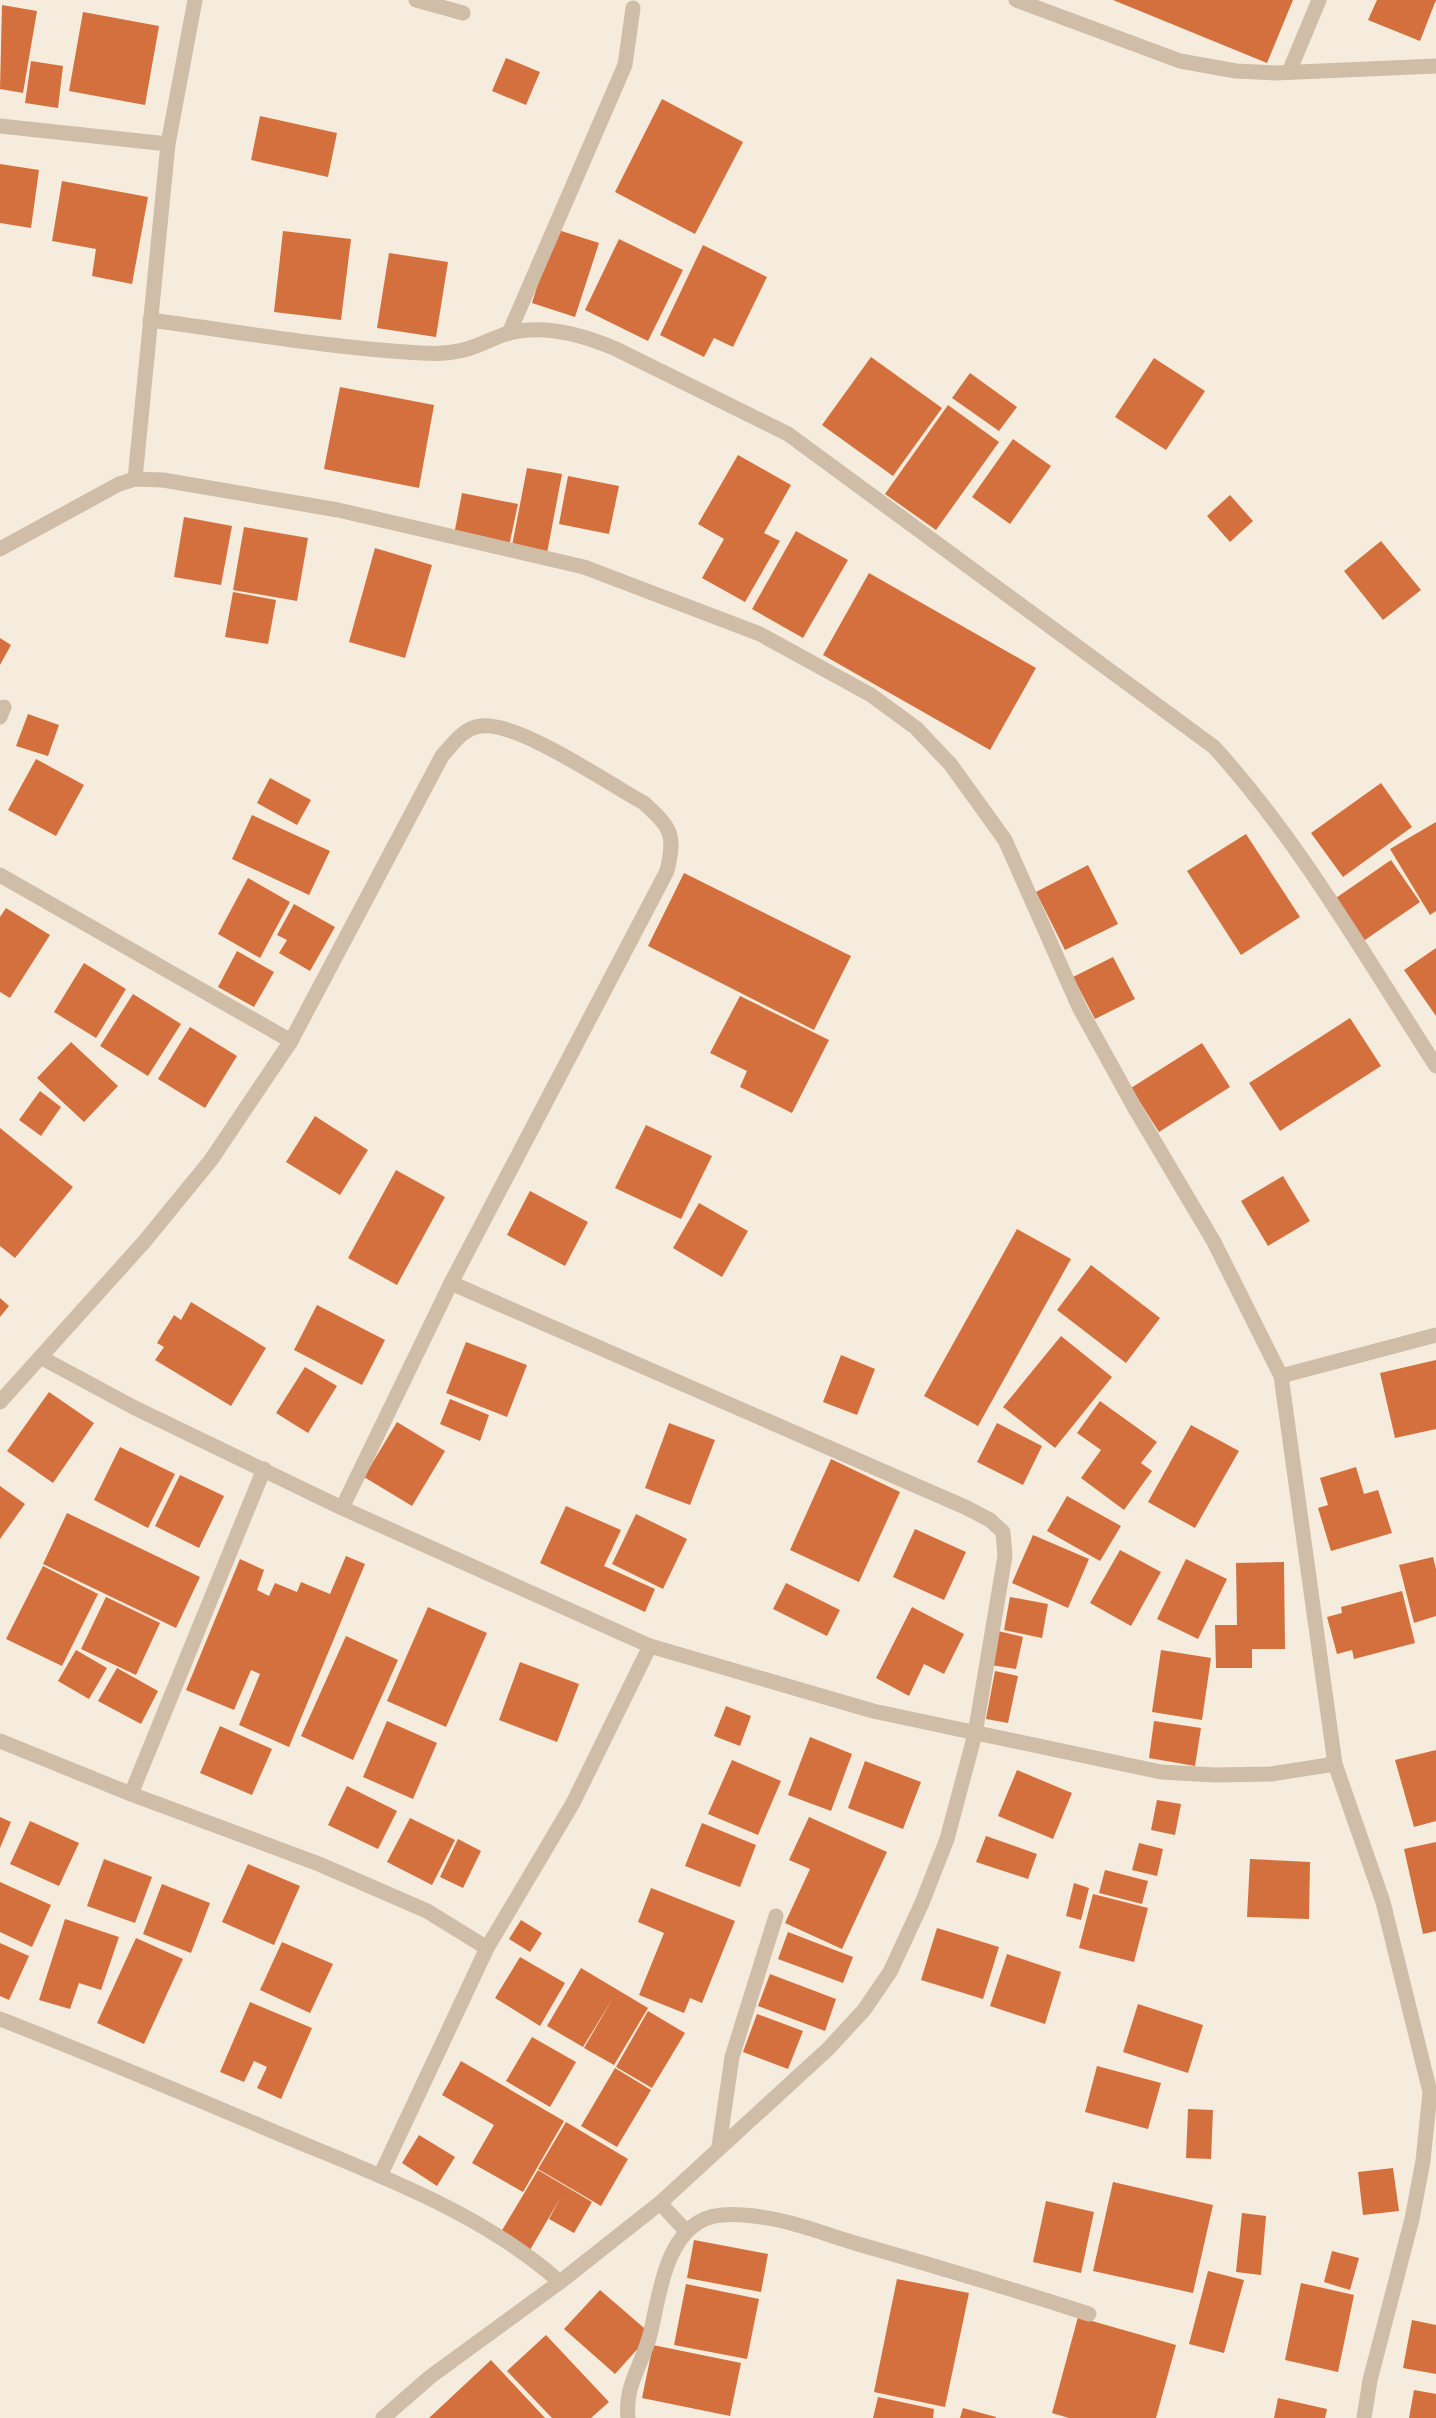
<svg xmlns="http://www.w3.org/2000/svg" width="1436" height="2418" font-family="Signika,sans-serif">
<rect width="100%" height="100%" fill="#f5ecdd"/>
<g fill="#d3703d">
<path d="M1113,0H1293L1267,63Z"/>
<path d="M1377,0H1436L1420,41L1368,20Z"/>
<path d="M2,5L37,11L23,93L0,89Z"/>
<path d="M83,12L159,26L145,105L69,91Z"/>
<path d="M506,58L540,72L526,105L492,91Z"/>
<path d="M31,61L63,66L58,108L25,103Z"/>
<path d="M662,99L743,142L695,234L615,192Z"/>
<path d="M260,116L337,133L328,177L251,160Z"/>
<path d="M0,164L39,170L31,228L0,223Z"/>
<path d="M62,181L148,197L132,284L92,276L96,249L52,241Z"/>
<path d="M555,229L599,243L575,317L532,303Z"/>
<path d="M283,231L351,239L341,320L274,312Z"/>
<path d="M619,239L683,270L648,341L585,310Z"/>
<path d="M703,245L767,277L733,347L714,338L704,357L660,335Z"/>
<path d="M389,253L448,262L436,337L377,328Z"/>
<path d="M871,357L942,408L893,476L822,425Z"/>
<path d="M1154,358L1205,391L1166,450L1115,417Z"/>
<path d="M970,373L1017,407L999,431L952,398Z"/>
<path d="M340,387L434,405L419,488L324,469Z"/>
<path d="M948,405L999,442L936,530L885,494Z"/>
<path d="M1013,439L1051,466L1010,524L972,497Z"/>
<path d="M738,455L791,485L764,533L780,541L745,602L702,578L724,539L698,524Z"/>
<path d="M527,468L562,474L547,553L512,546Z"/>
<path d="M568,476L619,486L609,534L559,524Z"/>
<path d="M462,493L518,504L509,546L454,535Z"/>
<path d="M1230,495L1253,521L1230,542L1207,516Z"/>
<path d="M184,517L232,526L221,585L174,577Z"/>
<path d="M244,527L308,538L297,601L233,590Z"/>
<path d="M796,531L848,560L803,638L752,609Z"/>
<path d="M1381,541L1421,590L1383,620L1344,571Z"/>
<path d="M375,548L432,565L405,658L349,642Z"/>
<path d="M869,573L1036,668L990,750L823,655Z"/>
<path d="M233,592L276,600L268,644L225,637Z"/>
<path d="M0,638L11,645L0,665Z"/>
<path d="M28,714L59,725L48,756L16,746Z"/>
<path d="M36,759L84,785L56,836L8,810Z"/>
<path d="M270,778L311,800L297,825L257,803Z"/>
<path d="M1381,783L1412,827L1343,877L1311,833Z"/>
<path d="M252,815L330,851L309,895L232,859Z"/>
<path d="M1436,822V911L1430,915L1390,849Z"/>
<path d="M1246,834L1300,917L1241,955L1187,871Z"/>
<path d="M1391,860L1420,902L1362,942L1333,900Z"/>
<path d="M1088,865L1118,924L1065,950L1036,892Z"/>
<path d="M684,873L851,956L814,1030L648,946Z"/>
<path d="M248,878L290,902L260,958L218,934Z"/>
<path d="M294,904L335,927L310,971L279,953L287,940L277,935Z"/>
<path d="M6,908L50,935L10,998L0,992V917Z"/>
<path d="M1436,948V1016L1404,970Z"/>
<path d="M237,951L274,972L254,1007L218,987Z"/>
<path d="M1113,957L1135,999L1095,1019L1073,977Z"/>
<path d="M84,963L126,989L96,1038L54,1012Z"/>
<path d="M133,994L181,1024L148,1076L100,1046Z"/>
<path d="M740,996L829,1040L792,1113L740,1087L747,1071L710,1053Z"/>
<path d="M1350,1018L1381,1066L1280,1131L1249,1083Z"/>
<path d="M190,1027L237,1056L205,1108L158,1079Z"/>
<path d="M71,1042L118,1086L84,1122L37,1078Z"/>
<path d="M1202,1043L1230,1087L1159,1132L1131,1088Z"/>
<path d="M40,1091L61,1107L41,1136L19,1120Z"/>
<path d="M315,1116L368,1150L340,1195L286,1162Z"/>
<path d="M646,1125L712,1156L681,1219L615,1188Z"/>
<path d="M0,1128L73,1187L15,1258L0,1246Z"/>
<path d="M396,1170L445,1197L397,1285L348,1258Z"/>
<path d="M1283,1176L1310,1221L1268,1246L1241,1201Z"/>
<path d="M530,1191L588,1222L565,1266L507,1235Z"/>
<path d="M699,1203L748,1231L722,1277L673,1248Z"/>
<path d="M1017,1229L1071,1259L978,1426L924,1396Z"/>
<path d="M1091,1265L1160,1318L1126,1363L1057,1310Z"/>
<path d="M0,1298L9,1306L0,1317Z"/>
<path d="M191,1302L266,1348L231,1406L155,1360L164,1347L157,1343L174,1315L181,1320Z"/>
<path d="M317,1305L385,1340L362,1385L294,1350Z"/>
<path d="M1061,1336L1112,1377L1055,1448L1003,1407Z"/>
<path d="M466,1342L527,1365L507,1417L446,1393Z"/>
<path d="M841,1355L875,1369L857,1415L823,1402Z"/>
<path d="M1436,1360V1429L1395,1438L1380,1373Z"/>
<path d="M305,1367L337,1386L308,1433L276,1413Z"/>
<path d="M49,1392L94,1423L53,1483L7,1451Z"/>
<path d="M450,1399L489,1415L480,1441L440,1424Z"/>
<path d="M1100,1401L1157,1442L1141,1463L1152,1471L1124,1510L1081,1478L1101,1450L1077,1433Z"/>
<path d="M397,1422L445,1451L412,1506L364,1477Z"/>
<path d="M669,1423L715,1440L690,1505L645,1488Z"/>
<path d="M997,1423L1042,1446L1023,1485L977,1462Z"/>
<path d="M1191,1425L1239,1451L1195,1528L1148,1502Z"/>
<path d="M120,1447L175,1474L148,1528L94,1500Z"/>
<path d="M831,1459L900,1492L859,1582L790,1550Z"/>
<path d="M1356,1467L1364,1494L1378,1490L1392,1533L1331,1551L1318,1508L1328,1505L1320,1478Z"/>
<path d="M180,1475L224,1496L199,1548L155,1526Z"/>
<path d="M0,1486L25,1504L0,1539Z"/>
<path d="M1067,1496L1121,1526L1100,1561L1047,1531Z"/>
<path d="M566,1506L621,1530L604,1566L655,1589L645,1612L540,1563Z"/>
<path d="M67,1513L200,1577L176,1628L43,1564Z"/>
<path d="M636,1514L687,1539L663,1589L612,1564Z"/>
<path d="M915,1529L966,1552L944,1600L893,1577Z"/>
<path d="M1033,1535L1089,1559L1068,1608L1012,1583Z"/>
<path d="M1120,1550L1161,1572L1131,1626L1090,1603Z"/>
<path d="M346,1556L365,1564L289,1747L239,1725L260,1674L251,1670L234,1710L186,1690L240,1559L264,1570L257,1590L269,1596L275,1583L297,1592L301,1582L330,1594Z"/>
<path d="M1433,1557L1436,1569V1616L1414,1623L1399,1565Z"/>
<path d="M1186,1559L1227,1579L1198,1639L1157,1619Z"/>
<path d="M1284,1562L1285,1649H1252V1668H1216L1215,1625H1237L1236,1563Z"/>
<path d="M43,1566L98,1594L62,1666L6,1639Z"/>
<path d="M786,1583L840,1610L827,1636L773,1609Z"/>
<path d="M1402,1591L1415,1643L1354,1659L1352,1650L1337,1654L1327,1617L1342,1613L1341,1607Z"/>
<path d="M106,1597L160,1623L136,1675L81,1649Z"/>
<path d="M1010,1597L1048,1604L1042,1638L1004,1630Z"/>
<path d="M428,1607L487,1633L446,1727L387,1701Z"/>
<path d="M912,1607L964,1634L944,1674L924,1664L909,1696L876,1678Z"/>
<path d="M998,1631L1023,1637L1016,1669L991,1665Z"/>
<path d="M346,1636L398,1660L353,1760L301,1736Z"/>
<path d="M76,1650L107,1668L89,1699L58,1681Z"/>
<path d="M1161,1650L1211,1658L1202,1720L1152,1712Z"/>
<path d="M520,1662L579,1684L557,1742L499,1720Z"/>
<path d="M117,1668L158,1691L141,1724L98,1701Z"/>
<path d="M995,1671L1018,1676L1008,1723L986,1719Z"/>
<path d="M726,1706L751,1716L740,1746L714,1736Z"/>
<path d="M387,1721L437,1743L413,1799L363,1777Z"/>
<path d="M1154,1721L1201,1728L1195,1766L1149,1758Z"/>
<path d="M220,1726L272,1749L252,1795L200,1773Z"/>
<path d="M810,1737L852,1754L831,1811L788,1795Z"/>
<path d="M1436,1750V1821L1414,1827L1395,1760Z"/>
<path d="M732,1760L781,1781L758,1835L708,1814Z"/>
<path d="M865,1761L921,1782L903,1829L848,1808Z"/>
<path d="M1017,1770L1072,1793L1053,1839L998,1816Z"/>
<path d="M347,1786L397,1811L378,1849L328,1825Z"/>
<path d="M1157,1800L1181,1804L1175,1835L1151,1830Z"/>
<path d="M0,1817L11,1822L0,1848Z"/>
<path d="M809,1817L887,1852L842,1949L785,1923L810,1869L789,1860Z"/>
<path d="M410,1818L455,1840L432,1885L387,1862Z"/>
<path d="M30,1821L79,1843L59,1886L10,1864Z"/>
<path d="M702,1823L756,1845L740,1887L685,1866Z"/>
<path d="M986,1836L1037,1854L1028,1879L976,1862Z"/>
<path d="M458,1839L481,1851L463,1888L440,1877Z"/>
<path d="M1436,1842V1931L1423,1934L1404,1849Z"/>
<path d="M1139,1843L1163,1849L1157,1876L1132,1870Z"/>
<path d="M104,1859L152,1877L135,1923L87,1906Z"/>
<path d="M1250,1859L1310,1862L1309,1919L1247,1917Z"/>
<path d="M248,1864L300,1886L274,1945L222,1922Z"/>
<path d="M1105,1870L1148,1881L1142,1904L1099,1893Z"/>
<path d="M0,1882L51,1905L32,1947L0,1932Z"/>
<path d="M1074,1883L1089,1888L1081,1920L1066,1916Z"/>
<path d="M162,1884L210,1903L191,1953L143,1934Z"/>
<path d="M651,1888L735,1921L702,2003L690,1998L684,2013L639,1995L664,1933L638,1922Z"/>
<path d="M1093,1894L1148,1908L1134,1962L1079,1948Z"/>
<path d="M65,1919L119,1937L101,1990L79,1983L70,2009L39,2000Z"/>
<path d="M521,1920L542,1933L530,1952L509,1939Z"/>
<path d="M937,1928L999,1947L983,1999L921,1980Z"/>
<path d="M788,1932L853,1957L843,1983L778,1959Z"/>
<path d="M136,1938L183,1959L144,2044L97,2023Z"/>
<path d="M282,1942L333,1964L310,2013L260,1990Z"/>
<path d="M0,1943L29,1956L9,2000L0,1996Z"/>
<path d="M1007,1954L1061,1972L1045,2024L990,2006Z"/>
<path d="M520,1957L565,1983L540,2026L495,1998Z"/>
<path d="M581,1968L648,2008L614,2065L584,2048L613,1998L583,2047L547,2026Z"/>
<path d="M770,1974L836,1999L825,2031L758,2006Z"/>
<path d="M250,2002L312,2028L281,2099L257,2088L267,2067L254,2061L244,2082L220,2072Z"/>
<path d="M1138,2004L1203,2025L1188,2073L1123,2052Z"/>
<path d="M648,2011L685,2033L652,2088L616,2067Z"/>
<path d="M757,2014L803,2031L788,2069L743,2052Z"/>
<path d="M532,2037L576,2062L550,2107L506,2081Z"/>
<path d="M461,2061L564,2121L523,2192L472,2163L494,2125L442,2095Z"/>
<path d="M1097,2066L1161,2083L1148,2129L1085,2112Z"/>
<path d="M615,2068L651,2090L617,2147L581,2126Z"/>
<path d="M1188,2109L1213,2110L1211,2159L1186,2158Z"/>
<path d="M566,2122L628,2159L601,2206L538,2169Z"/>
<path d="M419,2135L455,2157L437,2186L402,2163Z"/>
<path d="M1393,2168L1399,2211L1363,2215L1358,2172Z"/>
<path d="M538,2170L592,2202L574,2233L549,2219L562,2195L530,2250L501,2232Z"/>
<path d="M1113,2182L1213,2205L1193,2293L1093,2271Z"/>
<path d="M1046,2201L1094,2212L1081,2273L1033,2262Z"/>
<path d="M1242,2213L1266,2216L1261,2275L1236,2272Z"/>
<path d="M694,2240L768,2254L761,2292L687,2278Z"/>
<path d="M1332,2251L1359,2258L1350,2290L1324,2282Z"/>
<path d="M1208,2271L1244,2280L1224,2353L1189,2344Z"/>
<path d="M897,2279L969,2293L945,2407L874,2392Z"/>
<path d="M1301,2283L1354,2295L1338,2372L1285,2360Z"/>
<path d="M686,2284L759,2299L747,2359L674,2345Z"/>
<path d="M600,2290L651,2334L615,2374L564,2329Z"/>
<path d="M1078,2317L1176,2345L1156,2418H1069L1052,2413Z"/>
<path d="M1412,2320L1436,2325V2374L1403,2368Z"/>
<path d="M546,2335L609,2402L591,2418H552L507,2371Z"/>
<path d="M653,2345L741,2363L730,2416L642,2398Z"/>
<path d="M491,2360L545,2418H429Z"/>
<path d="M1414,2390L1436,2394V2418H1409Z"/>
<path d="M878,2397L934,2409L933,2418H873Z"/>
<path d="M1278,2398L1327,2409L1325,2418H1274Z"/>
<path d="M963,2408L996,2417V2418H960Z"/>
</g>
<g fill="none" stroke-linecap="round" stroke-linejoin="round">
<g stroke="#cfbda7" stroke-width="15">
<path d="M416,0L463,13"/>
<path d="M1016,0L1180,61L1236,71L1275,73L1436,66"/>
<path d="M1289,72L1319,0"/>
<path d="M0,126L168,144"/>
<path d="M150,320C240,332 331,348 421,353C435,354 454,353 467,349C481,345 495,337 509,333C544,324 584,335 616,349L788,434L1214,747C1301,843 1366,958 1436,1066"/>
<path d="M509,333L625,65L633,8"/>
<path d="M135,479L168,144L195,0"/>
<path d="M0,549L119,484L135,479L163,480L338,510L584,567L760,634L871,695L916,728L951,765L1005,840L1079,1007L1137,1112L1214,1242L1281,1376L1335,1764L1383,1902L1430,2092L1423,2161L1412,2219L1370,2380L1364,2418"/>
<path d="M0,717L4,707"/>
<path d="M0,875L291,1041"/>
<path d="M42,1358L135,1408L342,1508L650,1646L873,1711L1161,1772L1215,1775L1271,1774L1335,1764"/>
<path d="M1281,1376L1436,1335"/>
<path d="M0,1402L144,1242L211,1160L291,1041L442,756C453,744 463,728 481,726C518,721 609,784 644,803C671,828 676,834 667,871L451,1283L342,1508"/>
<path d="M0,1741L131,1794L319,1864L427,1911L487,1948"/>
<path d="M131,1794L264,1469"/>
<path d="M0,2019C93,2055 185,2094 277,2133C375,2174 480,2211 560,2282"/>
<path d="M719,2146L732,2057L776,1916"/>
<path d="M380,2176L487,1948L573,1803L650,1646"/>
<path d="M660,2203L686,2231"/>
<path d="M383,2418L430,2377L560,2282L660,2203L828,2049L864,2010L890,1972L922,1903L947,1839L975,1734L1005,1556L1003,1532L990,1520L965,1507L451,1283"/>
<path d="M628,2418C624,2385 644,2362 651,2331C659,2296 665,2242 699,2222C712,2214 729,2214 743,2215C782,2217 821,2233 858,2244C935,2266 1012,2289 1089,2314"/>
</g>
</g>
</svg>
